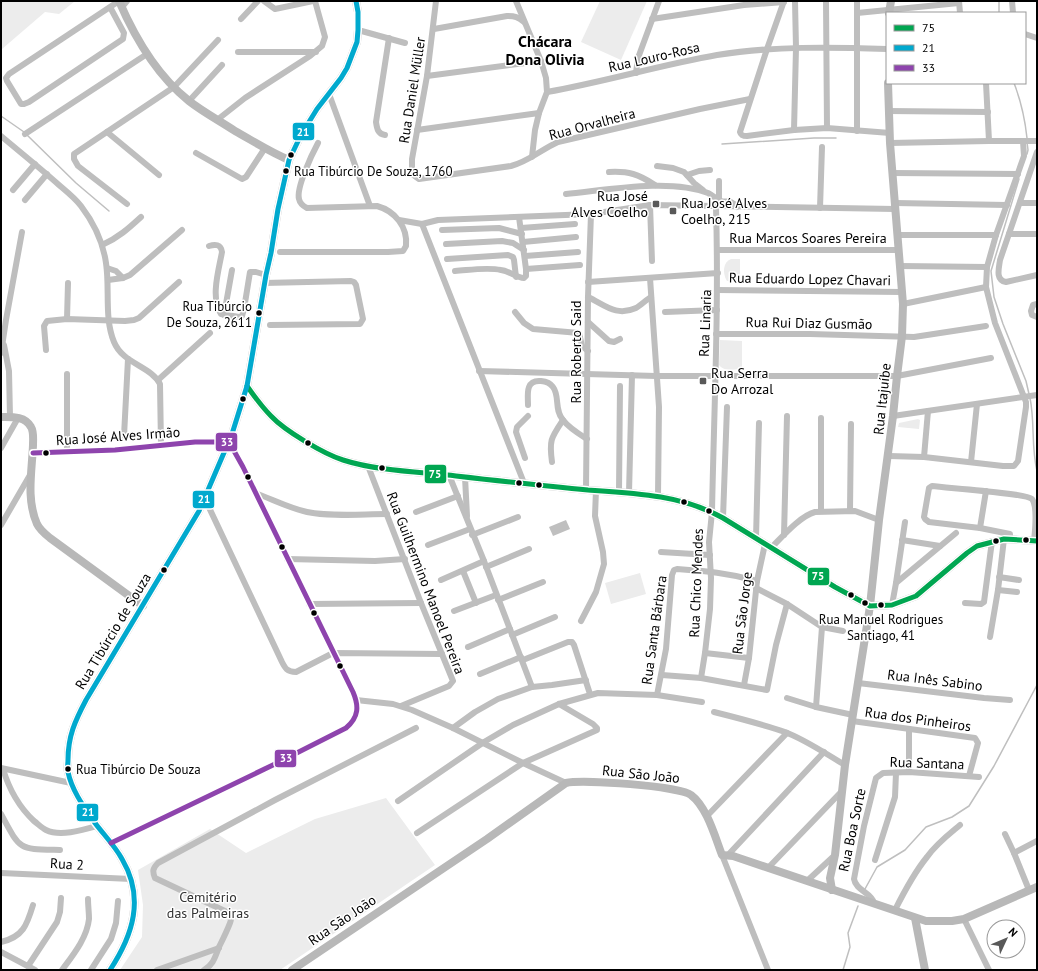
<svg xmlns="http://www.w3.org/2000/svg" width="1038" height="971" font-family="'PT Sans',sans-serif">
<rect width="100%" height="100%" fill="#fff"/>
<g fill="#ececec">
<path d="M1,1H75L59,14L45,12L2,49Z"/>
<path d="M600,1H647L621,60L581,42Z"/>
<path d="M731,259H740V282L727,281C722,273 723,262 731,259Z"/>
<path d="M720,340L742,341V369C734,369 724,372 719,365Z"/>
<path d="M918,419L920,420L919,429L898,427L899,423Z"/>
<path d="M640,573L646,594L611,604L605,583Z"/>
<path d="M386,798L435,865L280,970H120L142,937L143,905L138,870L210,829L246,853L315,819Z"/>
</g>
<path fill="#bfbfbf" d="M566,520L570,529L553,536L549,527Z"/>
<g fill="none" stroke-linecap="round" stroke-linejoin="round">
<g stroke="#bfbfbf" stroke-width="1.5">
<path d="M999,13V1"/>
<path d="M1014,83C1021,101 1025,119 1027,138"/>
<path d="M1,116L24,132"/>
<path d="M27,135L76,183L109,211"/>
<path d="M722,144L814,138H836"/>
<path d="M1027,154L1028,150L1027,142"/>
<path d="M1019,179L991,271L994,297L1003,324L1026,381L1029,394"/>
<path d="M1030,398C1035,422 1031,447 1037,471"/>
<path d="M865,889L877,867L905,850L926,827L952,817L969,806L994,766L1037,685"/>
<path d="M843,970L850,947L848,933L858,906"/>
</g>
<g stroke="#bebebe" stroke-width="6">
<path d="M264,1L275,9L313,1"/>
<path d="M436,1L427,76L412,159V174L419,179L511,166C528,162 542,149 558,142L700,109L750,99"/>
<path d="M516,1L541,61L546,78L547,92L539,113L535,130L532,157"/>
<path d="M784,1L767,49L740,132C741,136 744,136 747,136L794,130L827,128L890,133"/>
<path d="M826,1L827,128"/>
<path d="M857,1V131"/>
<path d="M959,1L960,13"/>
<path d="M1012,1L1013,13"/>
<path d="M110,7L124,33L123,39L29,102L24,104H21L7,81L6,78L9,74L110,7L119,1"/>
<path d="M122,7L127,1"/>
<path d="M857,13L959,3"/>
<path d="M241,19L258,1"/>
<path d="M652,19L744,5L784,2"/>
<path d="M434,29L507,16C515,16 518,17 524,22"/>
<path d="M358,30L405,43"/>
<path d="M1025,34L1037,38"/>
<path d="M238,52H316"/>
<path d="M636,73L638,58L659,1"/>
<path d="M427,76L541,61"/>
<path d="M986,83L989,141"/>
<path d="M547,92C604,82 660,65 717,55C773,46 830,47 887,49"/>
<path d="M329,94L370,206"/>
<path d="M189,101L222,65"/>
<path d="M888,111L988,112"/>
<path d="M217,120L245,98L310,56L322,46L325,37L315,1"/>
<path d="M417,130L539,113"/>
<path d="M794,130L796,48L795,1"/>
<path d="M107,132L159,175"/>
<path d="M25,134L147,54"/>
<path d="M385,135C378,134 377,129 376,122L389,38"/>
<path d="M1,136C20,152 40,168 59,185C66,191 75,198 81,206C94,223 103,242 106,263C110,289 104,318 114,342C123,364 151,366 160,384L161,446"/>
<path d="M890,143L989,141H1037"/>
<path d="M1037,152L1000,260C999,268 995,280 1006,282L1037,275"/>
<path d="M196,153L242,179L246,177L265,148"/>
<path d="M657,166L673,168L684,172L694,183L703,190"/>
<path d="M609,172C629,171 638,174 655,185"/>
<path d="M892,173L1018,174"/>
<path d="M687,175L699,171L710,170"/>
<path d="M13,190L35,164"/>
<path d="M566,194C607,190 670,178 708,193C712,195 715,198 719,200C726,204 730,198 737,207"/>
<path d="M25,200L47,174"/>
<path d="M719,200V181"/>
<path d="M895,203L1007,205"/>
<path d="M1020,203H1037"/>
<path d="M127,204L78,166L74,159V154L174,87L218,40"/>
<path d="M650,205L652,261"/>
<path d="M820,208L822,147"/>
<path d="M399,220L422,224"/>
<path d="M521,228L575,224"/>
<path d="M442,230L499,228L522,234"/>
<path d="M1009,234H1037"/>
<path d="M897,235H996"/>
<path d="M523,242L576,237"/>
<path d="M446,244L502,241L513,243L524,250"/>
<path d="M102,245C118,238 129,228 141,217"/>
<path d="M209,246C215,244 221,244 222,252C219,269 210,298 221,314L239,317L242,316L244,309L250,272H256L266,275"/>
<path d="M718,250H898"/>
<path d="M280,252H388L403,251L406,246C408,227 395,211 377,206L307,208C303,206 300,204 299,199C296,188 312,154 318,143"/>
<path d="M525,256L578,252"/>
<path d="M447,259L508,255L513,257L514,260L516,277"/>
<path d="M900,266L987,267"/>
<path d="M107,268L116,271L123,278"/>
<path d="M526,269L580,265"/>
<path d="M455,271C470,270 487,267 501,270C510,271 516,278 524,278L526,276V269L519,217"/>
<path d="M650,278L659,407L658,496"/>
<path d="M108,280L123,278L130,275L182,230"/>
<path d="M588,282L718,273"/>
<path d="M264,283L351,281L354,282L356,285L363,319L360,324L270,325"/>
<path d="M717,290L902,292"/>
<path d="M588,297C605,305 616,317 636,308C641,305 646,300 651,297"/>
<path d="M903,304L986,287"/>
<path d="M1037,304L1033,305L1031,311L1032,315L1037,317"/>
<path d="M515,312L524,323L533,329L579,333L582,346L588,351"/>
<path d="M665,312L717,310"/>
<path d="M224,315L232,270"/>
<path d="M67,319L68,283"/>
<path d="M588,322L609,341L614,342L620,339"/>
<path d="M716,334H810L914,337L986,326"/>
<path d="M4,345L9,371L10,417"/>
<path d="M46,350L44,326L47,321L67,319L125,321L134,320L139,318L179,282"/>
<path d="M1,353L6,320L22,232"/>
<path d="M479,371L656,376H897L991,358"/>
<path d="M158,380L210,333"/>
<path d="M528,405C528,400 527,392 529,387C533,377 549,381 553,387C560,396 554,410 563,420C569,428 579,434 587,439"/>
<path d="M893,416L1037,395"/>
<path d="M821,418V511"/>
<path d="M124,436L128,359"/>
<path d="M1,448L18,418"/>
<path d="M67,451V374"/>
<path d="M33,453L115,450L195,442H229L243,467L353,692C359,706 359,717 346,728L275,764L111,843"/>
<path d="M889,456L924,457L1003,466H1014L1018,461L1026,407V402L995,323L986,287L987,267L996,235L1024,156L1023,141"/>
<path d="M924,457L928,411"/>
<path d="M525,458L516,432L517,427L528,416"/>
<path d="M552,462C549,440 551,438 563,420"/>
<path d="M971,462L977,404"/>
<path d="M368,466L421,603L453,681L449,686L401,706"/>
<path d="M449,475L484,561L532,687L498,699L475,712L453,728"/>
<path d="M465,477L467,516"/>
<path d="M524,483L422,224L438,220L591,214L650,205L895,209"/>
<path d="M586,489L588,297L591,214"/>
<path d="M619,492L620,386"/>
<path d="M255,493C272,499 289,508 307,512C331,517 362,514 387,514"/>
<path d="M629,493L632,375"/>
<path d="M205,499L282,662C285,668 287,672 296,672L333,653L442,654"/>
<path d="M850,511L851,424"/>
<path d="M416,512L458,496"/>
<path d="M723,518L727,407"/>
<path d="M1,525L30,475"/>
<path d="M980,528L986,491"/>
<path d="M472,535L518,517"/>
<path d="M784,535L787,416"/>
<path d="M756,538L759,423"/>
<path d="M1010,538V534L980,528L929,522L925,519L924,517L929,488L932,486C947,488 1025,493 1032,499C1038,507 1035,531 1034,541"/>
<path d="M902,540L940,546"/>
<path d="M428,545L470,529"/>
<path d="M771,548C782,537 800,516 815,512L855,511L879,520"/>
<path d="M661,552L710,555"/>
<path d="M287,559L375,561L405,559"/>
<path d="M486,567L529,549"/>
<path d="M463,571L476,603"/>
<path d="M999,577L1019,580"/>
<path d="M441,580L484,561"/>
<path d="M896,583L905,522"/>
<path d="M756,588L787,604L822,627L843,631"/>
<path d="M998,590L1017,592"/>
<path d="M498,600L543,582"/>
<path d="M965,603L981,604L984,602L992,541"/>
<path d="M309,604L421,603"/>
<path d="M892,605L896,583L956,533"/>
<path d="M454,611L496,595"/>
<path d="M581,621L596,592L604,564L603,552L595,516L596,490"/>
<path d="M512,635L555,617"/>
<path d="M990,637L998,590L1004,539"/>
<path d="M468,647L510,629"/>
<path d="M705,653L749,658"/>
<path d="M523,660L568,642H572L574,645L590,694"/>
<path d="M480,674L521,657"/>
<path d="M662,675L701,678L767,690L776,645L787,604"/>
<path d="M701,678L705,653L710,609L711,578L709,542L712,512C714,410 719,308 716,207"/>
<path d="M858,683L984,698L1010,700"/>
<path d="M744,685L749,658L757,581L765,544"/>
<path d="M532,687L552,685L586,680"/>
<path d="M657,695L666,649L672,575L674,570L677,569C705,571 729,573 757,581"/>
<path d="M787,698L816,707L853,715"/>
<path d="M356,700L393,704L412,710L453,728L523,763L566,783"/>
<path d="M816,707L822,627"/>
<path d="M714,712C738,718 762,724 785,732C806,740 826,754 845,765"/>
<path d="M852,721L975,738L978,743L969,776"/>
<path d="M909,729V772"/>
<path d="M1,768L71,783"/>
<path d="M3,769C9,789 18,806 34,821C38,824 42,828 46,830C60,837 83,830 97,826"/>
<path d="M398,801L484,742L513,725L559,704L598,693L657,695L702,702"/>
<path d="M1,814C21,851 18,849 60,850"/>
<path d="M707,816L787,733"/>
<path d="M417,833L523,763L597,730V728L593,724L559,704"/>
<path d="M1005,834L1014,853L1029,890"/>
<path d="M1014,853L1037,841"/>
<path d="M722,855L768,970"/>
<path d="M728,855L824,752"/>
<path d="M875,860L895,797L896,773"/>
<path d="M768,868L842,791"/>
<path d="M1,873L131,879"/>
<path d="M807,881L835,855"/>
<path d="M874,903C871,892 856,891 854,879L864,826L876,778L883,773L909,772L979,777"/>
<path d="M895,910C904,892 914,873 927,857C936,844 948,835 960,825"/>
<path d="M964,919L989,970"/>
<path d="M1,942C23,937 27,925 33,905"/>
<path d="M1,952L35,970"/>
<path d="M28,966L57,922L60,912L61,898"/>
<path d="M62,970C73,955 87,938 89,919C89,912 88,906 88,899"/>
<path d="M91,970L111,939L116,923L118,901"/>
<path d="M157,970L219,948"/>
<path d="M204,970C214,964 215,957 219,947C223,939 227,931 230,923C232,918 231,916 227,912L155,878C152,871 153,868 158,863L275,800L416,728"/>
</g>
<g stroke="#b8b8b8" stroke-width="8">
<path d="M119,1C135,38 156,75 189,101C203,112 220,121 235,131C253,141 270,152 289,160"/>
<path d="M889,13L891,1"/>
<path d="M247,386C254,396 262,407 271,416C285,431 324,454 343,460C377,471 420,472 456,476C500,481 544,486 588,490C634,493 682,495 723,518L835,587L870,606L892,605L916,596L967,553L977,546L1004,539L1037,541"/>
<path d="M1,417C12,417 25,416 31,427C34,432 33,439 33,445C32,471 26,499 37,524C40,530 45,534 50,538L143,606"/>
<path d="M832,890L830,878L835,855L845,765L870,606L879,520L893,416L897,376L902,336L903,304L890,143L888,83"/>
<path d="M915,918L925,970"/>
<path d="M110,970C133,935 145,898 122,859C115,846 104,835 95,823C84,807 72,791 68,772C67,768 68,764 68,760C68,736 75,721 86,700L199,511L232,434L247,386L266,275L271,253L278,209L289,160L301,135L317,109L341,78L347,68L357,42L358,30V12L356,1"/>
<path d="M292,970L487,839L566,783C582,779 680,786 691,795C707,807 715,837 722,855L733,856L926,921H952L964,919L1037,887"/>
</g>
<defs>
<path id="bus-1" d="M247,386C254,396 262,407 271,416C285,431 324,454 343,460C377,471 420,472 456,476C500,481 544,486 588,490C634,493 682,495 723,518L835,587L870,606L892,605L916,596L967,553L977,546L1004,539L1037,541"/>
<path id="bus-2" d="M110,970C133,935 145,898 122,859C115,846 104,835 95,823C84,807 72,791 68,772C67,768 68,764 68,760C68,736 75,721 86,700L199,511L232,434L247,386L266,275L271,253L278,209L289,160L301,135L317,109L341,78L347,68L357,42L358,30V12L356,1"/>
<path id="bus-3" d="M33,453L115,450L195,442H229L243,467L353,692C359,706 359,717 346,728L275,764L111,843"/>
</defs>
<use href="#bus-1" stroke="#fff" stroke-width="8"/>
<use href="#bus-2" stroke="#fff" stroke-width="8"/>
<use href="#bus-3" stroke="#fff" stroke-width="8"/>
<use href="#bus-1" stroke="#00a651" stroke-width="5"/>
<use href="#bus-2" stroke="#00a9ce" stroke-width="5"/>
<use href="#bus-3" stroke="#8e44ad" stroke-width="5"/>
</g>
<g fill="#000" stroke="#fff" stroke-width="1.5">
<circle cx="291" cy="155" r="3.5"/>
<circle cx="286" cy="171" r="3.5"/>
<circle cx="259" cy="313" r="3.5"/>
<circle cx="243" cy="399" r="3.5"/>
<circle cx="308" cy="443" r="3.5"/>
<circle cx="46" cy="453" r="3.5"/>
<circle cx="382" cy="468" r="3.5"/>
<circle cx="248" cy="477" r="3.5"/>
<circle cx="519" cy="483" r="3.5"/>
<circle cx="539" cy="485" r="3.5"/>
<circle cx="684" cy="502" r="3.5"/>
<circle cx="709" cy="511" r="3.5"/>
<circle cx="1026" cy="540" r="3.5"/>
<circle cx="996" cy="541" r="3.5"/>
<circle cx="282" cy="547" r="3.5"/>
<circle cx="164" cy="570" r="3.5"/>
<circle cx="851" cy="595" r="3.5"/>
<circle cx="865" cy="603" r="3.5"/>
<circle cx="881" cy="605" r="3.5"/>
<circle cx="314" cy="613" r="3.5"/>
<circle cx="340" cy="666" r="3.5"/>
<circle cx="68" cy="769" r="3.5"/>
</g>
<g fill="#595959" stroke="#fff" stroke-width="1.5">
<rect x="652" y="200" width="8" height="8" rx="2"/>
<rect x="669" y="207" width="8" height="8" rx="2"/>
<rect x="699" y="377" width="8" height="8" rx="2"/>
</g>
<g text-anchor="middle" stroke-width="3" stroke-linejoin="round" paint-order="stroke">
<g font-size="13" fill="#000" stroke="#fff" text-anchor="start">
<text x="294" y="176">Rua Tibúrcio De Souza, 1760</text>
<text x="252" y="311" text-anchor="end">Rua Tibúrcio<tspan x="252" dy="16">De Souza, 2611</tspan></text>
<text x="881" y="624" text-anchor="middle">Rua Manuel Rodrigues<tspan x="881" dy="16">Santiago, 41</tspan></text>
<text x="76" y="774">Rua Tibúrcio De Souza</text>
</g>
<g font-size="14" fill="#000" stroke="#fff">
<text transform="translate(654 57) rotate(-13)" y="5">Rua Louro-Rosa</text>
<text transform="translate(412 90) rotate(-81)" y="5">Rua Daniel Müller</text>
<text transform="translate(592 124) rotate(-15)" y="5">Rua Orvalheira</text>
<text x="808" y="243">Rua Marcos Soares Pereira</text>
<text transform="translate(810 279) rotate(1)" y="5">Rua Eduardo Lopez Chavari</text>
<text transform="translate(705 323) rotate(-88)" y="5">Rua Linaria</text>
<text transform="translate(809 323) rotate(1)" y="5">Rua Rui Diaz Gusmão</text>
<text transform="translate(576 352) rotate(-90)" y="5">Rua Roberto Said</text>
<text transform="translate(882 399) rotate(-84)" y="5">Rua Itajuíbe</text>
<text transform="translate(118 436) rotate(-4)" y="5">Rua José Alves Irmão</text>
<text transform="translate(426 583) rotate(69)" y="5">Rua Guilhermino Manoel Pereira</text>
<text transform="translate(696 583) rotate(-88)" y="5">Rua Chico Mendes</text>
<text transform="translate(742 613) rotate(-83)" y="5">Rua São Jorge</text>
<text transform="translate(654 630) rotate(-82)" y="5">Rua Santa Bárbara</text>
<text transform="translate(113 631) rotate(-59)" y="5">Rua Tibúrcio de Souza</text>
<text transform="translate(935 680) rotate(7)" y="5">Rua Inês Sabino</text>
<text transform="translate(918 719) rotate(8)" y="5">Rua dos Pinheiros</text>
<text transform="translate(927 763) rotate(2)" y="5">Rua Santana</text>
<text transform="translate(641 774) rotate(6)" y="5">Rua São João</text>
<text transform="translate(852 830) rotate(-78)" y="5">Rua Boa Sorte</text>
<text transform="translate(67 864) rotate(3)" y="5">Rua 2</text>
<text transform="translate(342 920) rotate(-34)" y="5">Rua São João</text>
</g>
<g font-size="14" fill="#000" stroke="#fff" text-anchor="start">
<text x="648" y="201" text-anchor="end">Rua José<tspan x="648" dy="16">Alves Coelho</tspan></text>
<text x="681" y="208">Rua José Alves<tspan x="681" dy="16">Coelho, 215</tspan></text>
<text x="711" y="378">Rua Serra<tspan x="711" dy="16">Do Arrozal</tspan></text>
</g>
<g font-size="14" fill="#333" stroke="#fff">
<text x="208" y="902">Cemitério<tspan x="208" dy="16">das Palmeiras</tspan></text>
</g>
<g font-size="16" font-weight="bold" fill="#000" stroke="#fff">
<text x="545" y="47">Chácara<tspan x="545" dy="18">Dona Olivia</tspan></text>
</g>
</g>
<g stroke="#fff" stroke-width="1.5">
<rect x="292" y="122" width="23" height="19" rx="4" fill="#00a9ce"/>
<rect x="215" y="432" width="23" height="20" rx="4" fill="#8e44ad"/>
<rect x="424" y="464" width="23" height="20" rx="4" fill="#00a651"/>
<rect x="192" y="490" width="23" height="19" rx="4" fill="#00a9ce"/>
<rect x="807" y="567" width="23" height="19" rx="4" fill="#00a651"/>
<rect x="274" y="749" width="23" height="19" rx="4" fill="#8e44ad"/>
<rect x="76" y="803" width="23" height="19" rx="4" fill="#00a9ce"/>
</g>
<g font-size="11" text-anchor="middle" font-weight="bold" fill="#fff">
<text x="303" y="136">21</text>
<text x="227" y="446">33</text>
<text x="435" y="478">75</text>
<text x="204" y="503">21</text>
<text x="818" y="580">75</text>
<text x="286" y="762">33</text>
<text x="88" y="816">21</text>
</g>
<rect width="1038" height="971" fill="none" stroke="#000000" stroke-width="4"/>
<rect x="886" y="12" width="140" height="72" fill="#ffffff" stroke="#999999"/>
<rect x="894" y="25" width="20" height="6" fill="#00a651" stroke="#999999"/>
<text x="922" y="32" font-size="12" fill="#000000">75</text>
<rect x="894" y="45" width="20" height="6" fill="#00a9ce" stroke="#999999"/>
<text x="922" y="52" font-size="12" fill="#000000">21</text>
<rect x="894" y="65" width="20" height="6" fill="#8e44ad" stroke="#999999"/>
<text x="922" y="72" font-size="12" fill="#000000">33</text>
<g transform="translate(1006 939) rotate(46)"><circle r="19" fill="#ffffff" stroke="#999999"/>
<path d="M0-3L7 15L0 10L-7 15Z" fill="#595959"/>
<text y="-6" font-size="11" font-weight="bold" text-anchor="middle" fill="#000000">N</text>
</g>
</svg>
